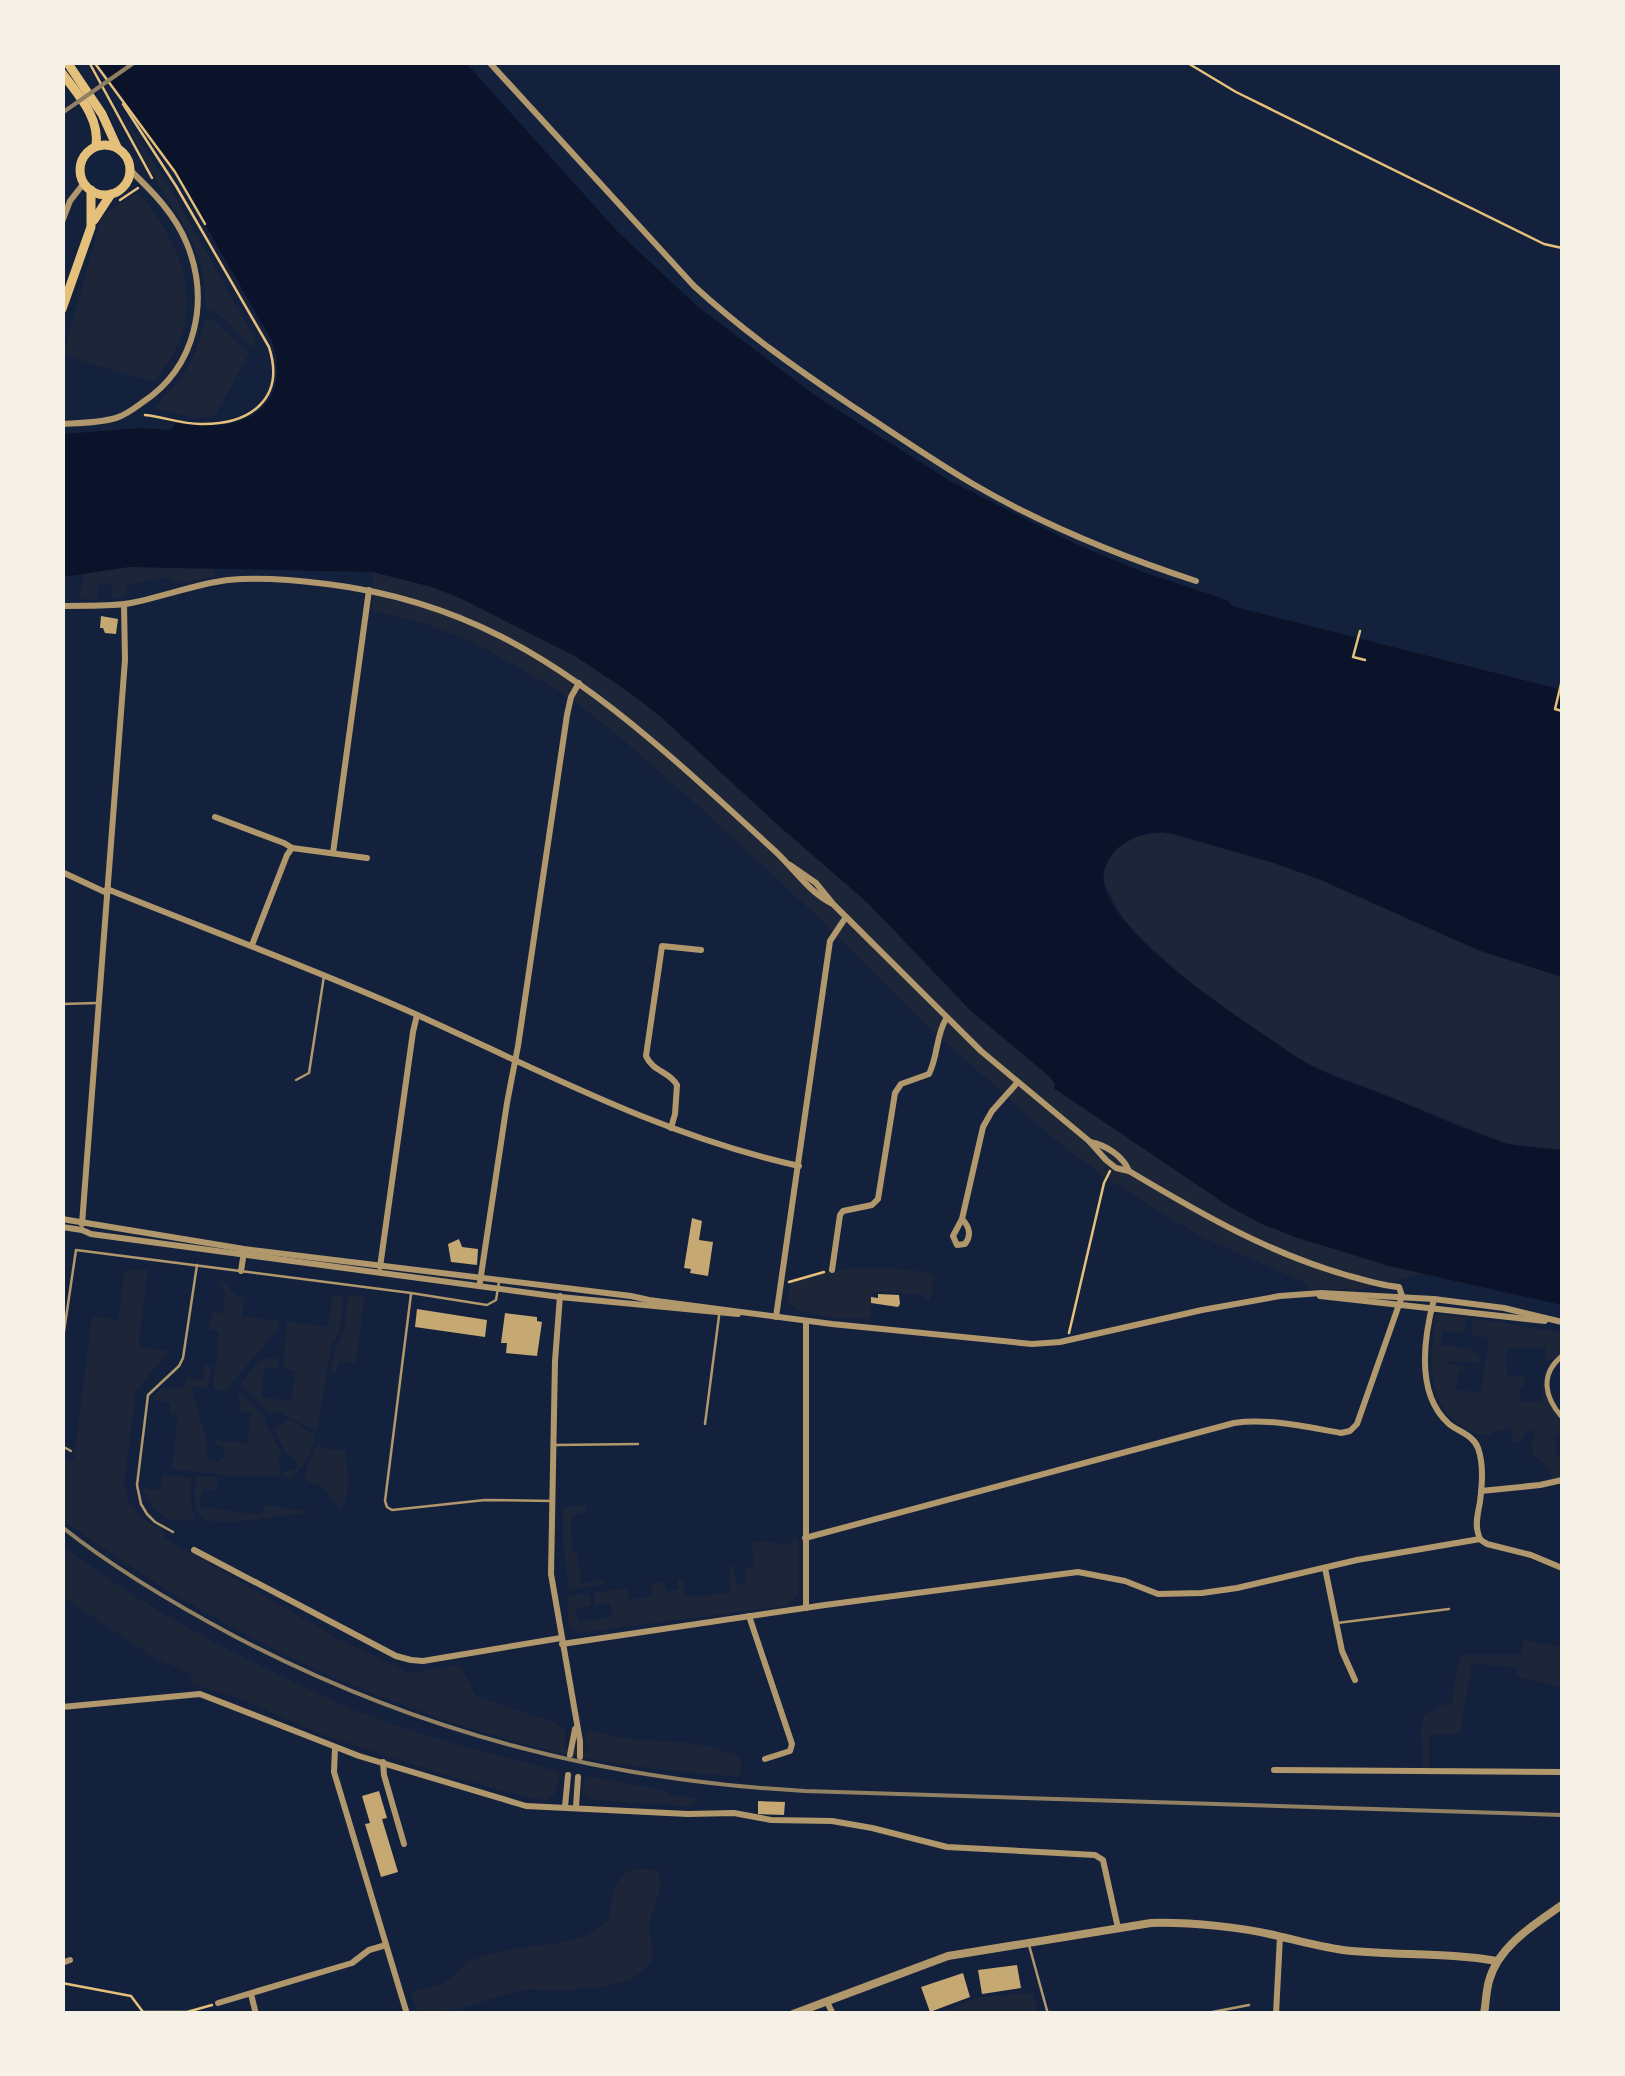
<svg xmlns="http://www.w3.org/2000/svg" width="1625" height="2076" font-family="'Roboto Serif',serif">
<rect width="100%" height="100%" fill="#14213d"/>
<g fill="#1d2539">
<path d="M125,119L171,189L256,341L253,347C235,334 228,315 206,309C204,248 188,233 158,184C146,163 136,141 125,119Z"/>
<path d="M137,194L143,197C189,256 208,321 153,382L63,355L102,216C112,210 128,196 137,194Z"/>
<path d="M206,317C224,324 233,342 249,353L215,416L197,418L158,409L156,405C183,381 199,353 206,317Z"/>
<path d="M129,567L215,569V576L176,584L166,577L126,585L124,598L113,599L111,584L98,585V600L78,599L84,580L80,574Z"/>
<path d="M373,572L432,587L460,598L575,656L626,689L660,716L779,826L868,903L970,1010L1050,1077L1055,1084L1054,1089L1230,1207L1262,1224L1298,1238L1423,1274L1361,1289H1309L1308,1284L1198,1235L1103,1176L1054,1139L931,1029L821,920L703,810L614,732L563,693L477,644L429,625L372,611Z"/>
<path d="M1162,832L1274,863L1321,880L1478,950L1562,977V1150L1506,1143L1306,1063L1236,1016L1180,974L1124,920L1104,882L1103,873L1112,855L1119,846L1136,837Z"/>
<path d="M886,1268L927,1272L934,1276L930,1302L921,1294L872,1292L870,1319C843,1317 810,1320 788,1303L790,1284C819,1267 854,1269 886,1268Z"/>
<path d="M125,1270H148L138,1347L169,1351L136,1391L124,1483C127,1509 143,1520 165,1532L163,1537L335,1637L395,1666L410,1673L454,1665L461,1666L476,1696L556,1723L565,1729V1747L588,1751L585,1734L592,1731C608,1734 624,1739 640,1740C681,1743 703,1740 742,1759L739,1777C661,1771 581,1761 506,1739C345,1693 197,1618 63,1520L62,1455L69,1460L74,1459L92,1316L118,1320Z"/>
<path d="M221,1277L235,1295L244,1298L242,1316L280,1321L277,1330L225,1391L213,1389L219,1334L218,1331L209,1329L212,1313H223L225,1293L219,1280Z"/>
<path d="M333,1295L343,1296L340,1331L331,1345L317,1432L277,1411L268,1412L240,1385C250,1372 259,1356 277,1357L279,1360L276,1368L265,1367L261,1397L291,1401L295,1371L283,1369L287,1322L328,1327Z"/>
<path d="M353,1295L365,1297L355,1363L338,1361L336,1375L331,1370L337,1345L344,1332L348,1297Z"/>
<path d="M1439,1314L1466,1317L1464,1333L1443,1331L1440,1345L1468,1348L1479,1355L1480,1363L1448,1361L1449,1364L1462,1365L1465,1370H1460L1458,1373L1456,1390L1481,1392L1489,1338L1472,1335V1318L1562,1333V1353L1549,1361L1546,1360L1545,1347L1506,1349L1507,1376H1524L1525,1385L1520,1387L1521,1402L1543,1401V1383H1546L1560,1422L1561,1429C1557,1438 1552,1439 1558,1450L1556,1451V1455L1562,1457V1477L1554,1480L1543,1462L1534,1457L1531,1446L1535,1432L1531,1429L1526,1432L1521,1442L1513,1443L1511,1426L1492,1433L1491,1435C1478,1436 1473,1433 1462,1426C1423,1401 1431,1357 1435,1317Z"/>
<path d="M205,1364L211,1366L208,1388L195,1386L192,1389L208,1445C203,1454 207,1461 216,1462L224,1457V1448L214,1443V1440L247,1444L251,1413L240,1411L238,1389L265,1417V1423L281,1453L278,1461L281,1471L280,1477L234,1476L172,1469L178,1415L170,1413L171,1403L154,1400L153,1397L162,1388L183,1389L186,1378L202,1380Z"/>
<path d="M289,1419L316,1435C309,1453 305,1476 283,1478L284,1471L294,1470L297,1465L293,1458L286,1453L274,1429Z"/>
<path d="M319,1444L325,1449L346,1451C346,1470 353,1494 340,1509L322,1487L308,1481L304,1475L315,1448Z"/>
<path d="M162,1474L190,1478L192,1510L196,1519C168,1526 153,1513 142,1488L160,1490Z"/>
<path d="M197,1476L215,1477L218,1482L216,1491L202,1489L200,1507L262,1515L264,1505L314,1512C293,1514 221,1527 204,1519C193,1513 193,1487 197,1476Z"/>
<path d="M586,1505L588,1513L574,1515L571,1519L572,1551L577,1552L581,1583L603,1580L604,1584L569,1590L563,1542V1507Z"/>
<path d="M792,1539H798V1596L784,1606L577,1633L569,1627L567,1598L570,1595L589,1594L591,1606L576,1608L579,1622L612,1617L610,1603L595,1605L594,1595L597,1592L628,1588L629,1599L652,1596L651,1585L661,1581L664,1583L666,1591L678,1590L677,1579H683L685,1597L731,1593L729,1566H734L736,1584H746L745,1569L754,1567L752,1542L768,1541L769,1543C778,1542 786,1545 793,1544Z"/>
<path d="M63,1546C132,1599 207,1641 286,1678C318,1694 350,1709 384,1721C441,1742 501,1756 560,1772L554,1795L547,1800L530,1798L442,1774L320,1734L244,1700L192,1684L191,1674L155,1658L63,1597Z"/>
<path d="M1524,1640L1562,1647V1687L1517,1676V1667L1472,1664L1460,1733L1429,1735V1768H1423L1421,1726L1423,1725V1715L1453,1702L1454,1681L1461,1655H1520Z"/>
<path d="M585,1776L663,1790L671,1795L696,1798L698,1802L689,1806L591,1800L583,1792Z"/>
<path d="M635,1869H650L658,1872C665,1892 653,1902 650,1921C648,1931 652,1943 654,1954C652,1959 650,1964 646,1968C625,1990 576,1990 548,1990C540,1990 532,1988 524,1990C489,1996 453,2018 417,2010L412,1997L413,1992C423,1988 434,1988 443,1983C455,1977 462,1964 474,1959C518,1940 575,1954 610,1919C610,1899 613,1875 635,1869Z"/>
<path d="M1033,1993L1038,2013H1021L1020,2012L1012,2014L938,2013L980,1997Z"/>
</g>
<path fill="#0b132b" d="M94,63H466L618,232L697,306L816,396L950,481L1076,544L1143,572L1227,600L1232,606L1562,690V977L1478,950L1321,880L1274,863L1174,834C1155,830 1139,834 1123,844C1111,852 1101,868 1104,883C1115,935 1223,1007 1267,1037C1280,1045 1292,1055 1305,1062C1329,1076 1357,1084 1382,1094C1422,1110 1462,1129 1502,1142C1521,1148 1543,1148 1562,1150V1305L1389,1266L1298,1238L1262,1224L1230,1207L1054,1088L1055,1084L1050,1077L970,1010L868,903L779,826L660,716L626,690L575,656L460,598L432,587L373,572L129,567L63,577V434L141,428L171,430L178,421C238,436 295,411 272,341L175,172Z"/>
<g fill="#c6a872">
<path d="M101,616L118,619L116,634L105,633L103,628H100Z"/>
<path d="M692,1218L702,1221L699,1240L713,1242L708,1276L690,1273L691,1269L684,1268Z"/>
<path d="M459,1239L462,1247L478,1249L477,1265L451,1262L448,1244Z"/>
<path d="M878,1294L899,1295L900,1304L898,1307L871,1303V1297L878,1298Z"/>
<path d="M417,1309L487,1320L485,1337L415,1327Z"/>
<path d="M505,1313L537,1317V1321L542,1322L537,1356L506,1353L507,1343H501Z"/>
<path d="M379,1791L387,1818L382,1819L398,1872L381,1877L365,1824L370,1823L362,1796Z"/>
<path d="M758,1801L785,1802L784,1815L758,1814Z"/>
<path d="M1017,1965L1021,1988L982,1994L978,1970Z"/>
<path d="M963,1973L970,1997L930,2012L921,1987Z"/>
</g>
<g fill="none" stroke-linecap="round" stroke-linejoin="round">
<g stroke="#e5c07b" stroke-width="2.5">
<path d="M89,62L152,178"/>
<path d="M94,62L175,172L205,224"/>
<path d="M1186,62L1236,92L1544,244L1562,248"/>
<path d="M123,104L176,186L269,347C286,400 249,425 200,424C182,424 164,417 145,415"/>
<path d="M120,200L138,188"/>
<path d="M1360,631L1353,657L1365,660"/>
<path d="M1562,680L1555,709L1562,711"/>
<path d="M789,1282L824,1272"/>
<path d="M1069,1333L1104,1183L1110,1171"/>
<path d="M62,1983L131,1996L143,2012H187L212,2005"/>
</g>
<g stroke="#b1986c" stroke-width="2.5">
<path d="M62,1004L97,1003"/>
<path d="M296,1080L309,1073L324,976"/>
<path d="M411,1294L385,1501L387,1507L392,1510L485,1500L552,1501"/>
<path d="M62,1345L76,1250L411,1293L487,1305L496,1300L499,1282"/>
<path d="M705,1424L719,1316"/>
<path d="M555,1445L638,1444"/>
<path d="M62,1446L71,1451"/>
<path d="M173,1532L155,1522L147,1514L141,1504L137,1485L148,1395L179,1366L183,1358L197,1265"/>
<path d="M1337,1623L1449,1609"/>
<path d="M1029,1945L1048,2014"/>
<path d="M1202,2014L1249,2005"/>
</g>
<path stroke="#b1986c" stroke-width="5" d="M1562,1356C1540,1374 1544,1397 1562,1417"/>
<g stroke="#b1986c" stroke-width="6">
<path d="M489,62L694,286C743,331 797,369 852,406C892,432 932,460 973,484C1043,525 1120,556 1196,581"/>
<path d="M62,222L70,201L84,183"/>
<path d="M62,424C80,423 99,423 116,418C126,415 135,408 143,402C196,367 210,301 187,244C175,214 153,192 130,170"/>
<path d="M62,606C85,605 109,607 131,603C163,597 195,584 228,580C260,577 295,580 327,584C458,600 552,656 651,740C694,776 735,814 776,852C795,870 808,891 831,903"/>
<path d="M215,817L284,843L292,848"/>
<path d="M333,853L369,590"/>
<path d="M790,865L816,883L833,904L981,1051L1089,1141L1106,1160L1116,1168L1129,1171C1201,1214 1272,1255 1353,1277C1368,1281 1384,1286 1399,1287L1402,1296L1357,1424L1350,1431L1341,1433C1306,1427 1269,1418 1234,1423L805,1538"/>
<path d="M62,872L107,893"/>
<path d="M107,889C206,929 306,966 404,1009C534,1067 658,1135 799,1166"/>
<path d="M252,945L287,855L292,848L367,858"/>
<path d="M671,1128L675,1114L677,1085C669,1071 653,1072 646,1056L662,946L701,950"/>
<path d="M1090,1142C1106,1145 1123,1156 1129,1171"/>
<path d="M62,1219L244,1249L631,1296L649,1300L832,1324L1032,1344L1060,1342L1202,1310L1280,1296L1321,1293L1434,1299L1504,1308L1562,1322"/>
<path d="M962,1219C969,1226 972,1235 965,1244L957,1245L953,1236L962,1219L983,1127L992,1111L1017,1083"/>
<path d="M82,1224L125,660L124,604"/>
<path d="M62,1227L82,1230L91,1234L560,1297L738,1314"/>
<path d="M380,1267L413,1032L417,1015"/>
<path d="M832,1270L840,1215L843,1211L872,1205L878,1199L895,1093L901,1084L929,1074C938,1056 936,1035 946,1019"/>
<path d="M241,1271L244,1252"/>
<path d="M480,1282L507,1103L518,1046L567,715L571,697L579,683"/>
<path d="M560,1296L555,1361L551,1574L580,1741V1757"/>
<path d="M1320,1296L1545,1321"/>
<path d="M1434,1299C1424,1337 1415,1394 1449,1424C1459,1432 1473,1435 1478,1448C1484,1465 1482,1485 1480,1502C1478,1512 1475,1524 1478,1533C1480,1541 1481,1540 1487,1544L1531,1555L1562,1568"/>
<path d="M776,1317L830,941L846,917"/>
<path d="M1481,1491L1540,1485L1562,1480"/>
<path d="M194,1550L396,1656L411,1660L423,1661L561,1638"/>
<path d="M1325,1568L1342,1651L1355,1680"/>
<path d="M806,1608V1321"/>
<path d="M749,1616L792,1744L790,1751L765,1759"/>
<path d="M562,1644L825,1605L1078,1572L1125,1581L1158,1594L1202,1593L1237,1588L1357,1560L1480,1539"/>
<path d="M62,1707L200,1694L359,1756L526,1806L688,1814L734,1813L771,1820L832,1821L872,1828L947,1847L1095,1855L1103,1860L1118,1928"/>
<path d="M335,1748L334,1772L407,2014"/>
<path d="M570,1755L575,1729"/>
<path d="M383,1762L384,1775L404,1844"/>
<path d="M1274,1770L1562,1772"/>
<path d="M565,1807L568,1775"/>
<path d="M576,1807L578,1777"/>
<path d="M62,1963L70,1960"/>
<path d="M251,1994L256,2014"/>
<path d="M827,2002L833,2014"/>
<path d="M218,2003L352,1963L369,1950L386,1945"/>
<path d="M1276,2014L1280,1936"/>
</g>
<g stroke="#b1986c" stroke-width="8">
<path d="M793,2014L948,1956L1151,1923C1190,1922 1244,1927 1282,1937C1303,1942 1322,1947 1343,1950C1394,1956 1447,1952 1497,1961"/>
<path d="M1484,2014C1486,2003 1486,1991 1489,1981C1498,1946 1535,1924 1562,1905"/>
</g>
<g stroke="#e5c07b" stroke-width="9">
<path d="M67,62L102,114L117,147"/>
<path d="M62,73C78,95 100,117 96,146"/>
<circle cx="105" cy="170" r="25"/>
<path d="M94,220L111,194"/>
<path d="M62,309L91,227V190"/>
</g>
<g stroke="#918062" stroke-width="4">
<path d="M62,113L135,62"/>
<path d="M62,1527C116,1570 176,1605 236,1637C418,1732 601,1780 805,1791L1562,1815"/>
</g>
</g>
<rect width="1625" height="2076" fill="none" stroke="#f6f1e7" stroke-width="130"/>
</svg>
